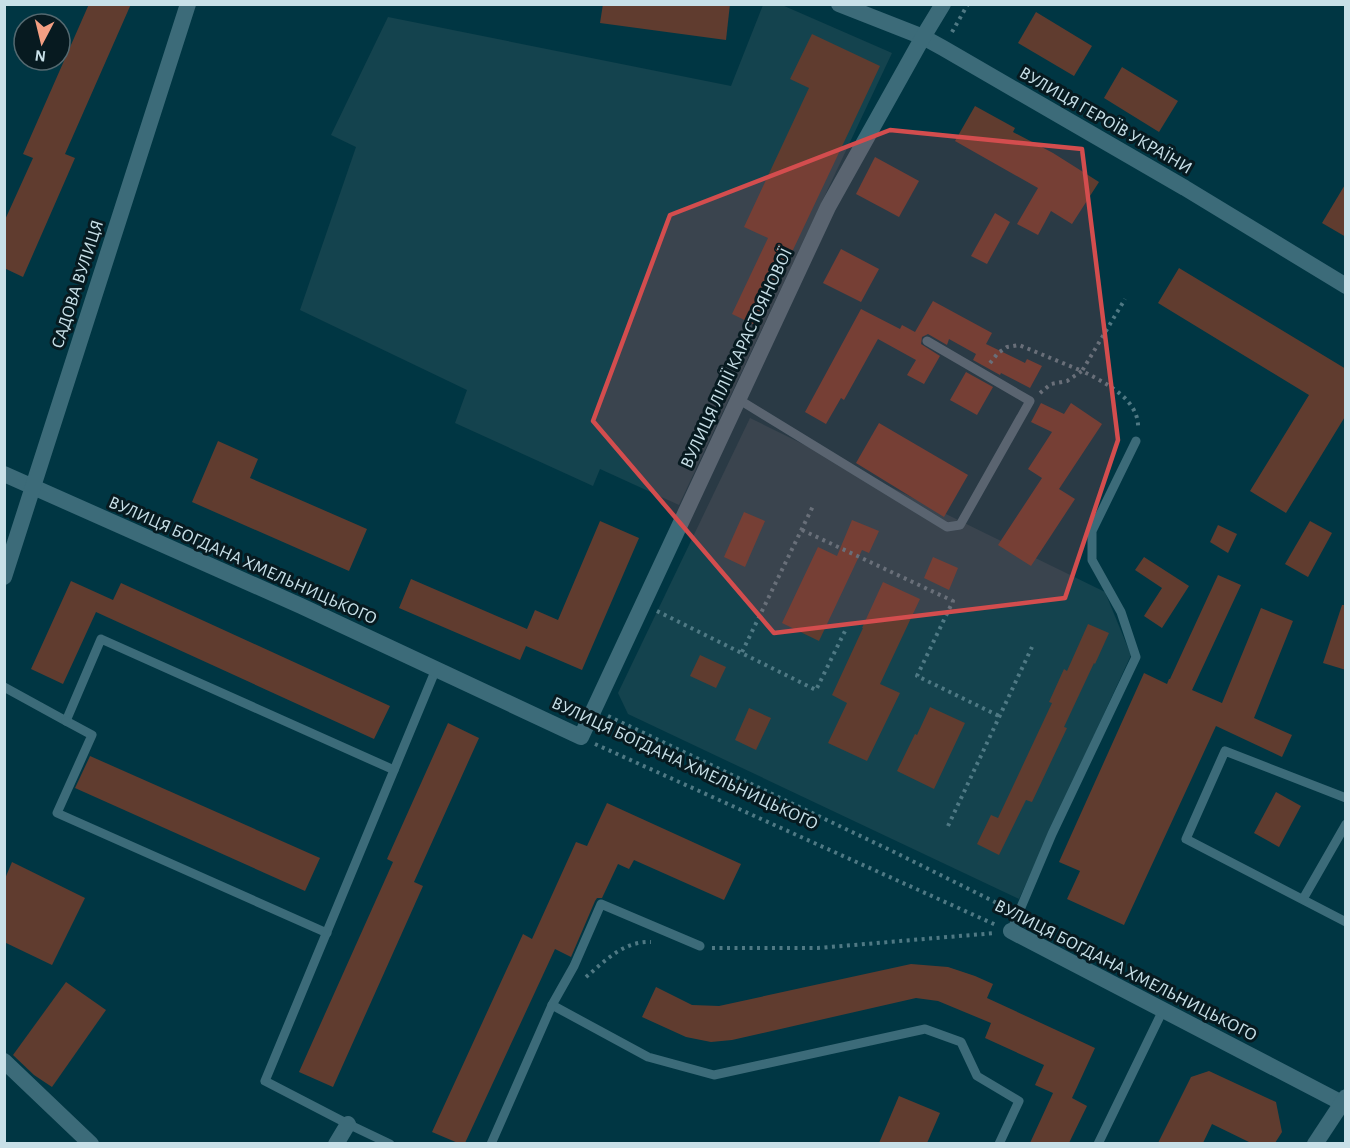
<svg xmlns="http://www.w3.org/2000/svg" width="1350" height="1148" font-family="'Alegreya Sans',sans-serif">
<rect width="100%" height="100%" fill="#003643"/>
<g fill="#14434e">
<path d="M763,5H782L892,53L679,505L600,469L593,486L455,423L467,390L300,310L356,147L331,135L388,17L731,86Z"/>
<path d="M750,418L1105,592L1131,655L1019,899L628,714L618,693Z"/>
</g>
<g fill="#603c2f">
<path d="M89,4H131L65,154L75,158L23,277L4,268V222L33,158L23,154Z"/>
<path d="M603,4H730L726,40L600,23Z"/>
<path d="M1036,12L1092,46L1074,76L1018,43Z"/>
<path d="M812,34L880,66L757,326L732,314L768,238L744,227L809,88L790,79Z"/>
<path d="M1122,67L1178,101L1159,132L1104,98Z"/>
<path d="M975,106L1015,128L1013,132L1053,153L1099,182L1072,224L1051,211L1038,235L1017,224L1038,188L955,141Z"/>
<path d="M875,157L919,181L899,217L856,194Z"/>
<path d="M1346,183V237L1322,223Z"/>
<path d="M995,213L1010,222L987,264L971,256Z"/>
<path d="M841,249L879,269L861,302L823,283Z"/>
<path d="M1179,268L1346,369V415L1286,513L1250,491L1309,395L1158,303Z"/>
<path d="M933,301L992,333L986,344L1025,363L1027,359L1042,366L1030,388L1001,373L1000,375L973,360L976,354L949,339L947,345L928,334L922,337L921,344L940,356L924,384L907,375L916,360L878,339L844,400L841,398L826,424L805,412L861,309L900,329L902,325L915,332Z"/>
<path d="M966,372L993,387L977,415L950,400Z"/>
<path d="M1041,403L1064,414L1071,403L1102,424L1059,489L1075,499L1031,566L998,545L1042,478L1028,469L1052,432L1031,422Z"/>
<path d="M879,423L968,475L944,517L856,463Z"/>
<path d="M218,441L258,459L250,478L367,529L349,571L192,502Z"/>
<path d="M744,512L765,521L745,567L724,557Z"/>
<path d="M852,520L879,531L869,553L862,550L819,641L782,623L818,547L837,556Z"/>
<path d="M600,521L639,538L582,670L526,646L520,660L399,608L411,579L527,629L535,610L558,620Z"/>
<path d="M1310,521L1332,533L1308,577L1285,564Z"/>
<path d="M1218,525L1237,534L1228,553L1210,542Z"/>
<path d="M933,557L958,568L949,590L924,578Z"/>
<path d="M1144,557L1189,586L1162,628L1144,616L1162,588L1135,570Z"/>
<path d="M1218,575L1241,585L1192,690L1222,703L1261,608L1293,621L1254,718L1292,735L1282,757L1216,726L1124,925L1067,899L1080,871L1059,862L1144,673L1167,684L1169,679H1170Z"/>
<path d="M71,581L113,600L121,583L390,706L374,739L96,612L63,684L31,669Z"/>
<path d="M883,582L920,599L880,684L900,693L867,761L828,743L847,703L832,695L863,628H862Z"/>
<path d="M1342,605H1346V670L1323,663Z"/>
<path d="M1088,624L1109,633L1095,664L1094,663L1064,727L1067,728L1032,802L1026,800L999,855L977,844L991,815L998,818L1052,703L1049,702L1064,669L1067,671Z"/>
<path d="M700,655L726,667L716,688L690,676Z"/>
<path d="M930,707L965,723L934,789L897,771L915,734L917,735Z"/>
<path d="M749,708L771,718L756,750L735,740Z"/>
<path d="M448,723L479,738L414,882L423,886L333,1087L299,1072L393,862L387,859Z"/>
<path d="M90,756L320,858L305,891L75,788Z"/>
<path d="M1276,792L1301,806L1279,847L1254,833Z"/>
<path d="M607,803L741,864L724,900L634,860L629,869L618,864L602,898H597L595,901L571,957L555,949L465,1143H458L432,1132L523,934L532,939L576,842L587,846Z"/>
<path d="M12,862L85,898L52,965L4,942V881Z"/>
<path d="M911,964L948,967L975,976L993,984L987,998L1095,1048L1072,1098L1087,1106L1069,1143H1030L1053,1093L1035,1085L1044,1065L985,1038L991,1023L938,1001L916,998L732,1040L711,1042L686,1037L642,1017L656,987L692,1005L719,1006Z"/>
<path d="M66,982L106,1010L52,1087L34,1075L13,1055Z"/>
<path d="M1209,1071L1276,1102L1282,1132L1275,1143H1251L1212,1124L1203,1143H1158L1191,1077Z"/>
<path d="M899,1096L940,1113L927,1143H879Z"/>
</g>
<g fill="none" stroke-linecap="round" stroke-linejoin="round">
<g stroke="#4f7984" stroke-width="4" stroke-dasharray="3 4.5" stroke-linecap="butt">
<path d="M952,32L968,4"/>
<path d="M990,363L998,353L1007,347L1019,345L1082,371L1125,299"/>
<path d="M1040,393L1051,384L1067,381L1082,371C1104,382 1140,399 1138,429"/>
<path d="M802,530L953,601L917,676L999,716"/>
<path d="M657,611L816,690L846,629"/>
<path d="M742,652L814,504"/>
<path d="M608,716L892,851L1007,908"/>
<path d="M595,744L996,925"/>
<path d="M948,826L1032,647"/>
<path d="M712,948H818L995,933"/>
<path d="M586,977C605,961 623,941 651,942"/>
</g>
<g stroke="#3c6b79" stroke-width="9">
<path d="M738,399L947,527L960,525L1030,401L927,341"/>
<path d="M4,687L66,721L101,639L394,770"/>
<path d="M66,721L92,735L57,813L327,933"/>
<path d="M1346,798L1225,751L1186,839L1346,922"/>
<path d="M1303,899L1346,824"/>
<path d="M1011,931L1052,834L1136,657L1121,612L1092,560V531L1136,441"/>
<path d="M552,1005L648,1057L714,1075L925,1029L961,1042L977,1076L1019,1101L999,1144"/>
<path d="M390,1144L348,1124L265,1081L436,669"/>
<path d="M491,1144L552,1005L574,966L601,904L700,946"/>
<path d="M1098,1144L1163,1010"/>
</g>
<g stroke="#3c6b79" stroke-width="16">
<path d="M839,4L923,37L943,48L1185,188L1346,286"/>
<path d="M4,474L301,606L581,737L828,207L923,37L943,4"/>
<path d="M4,577L188,4"/>
<path d="M1011,931L1342,1103"/>
<path d="M4,1061L91,1144"/>
<path d="M336,1144L348,1124"/>
<path d="M1315,1144L1346,1097"/>
</g>
</g>
<path fill="#d34d4e" fill-opacity="0.2" stroke="#d34d4e" stroke-width="4.5" stroke-linejoin="round" d="M890,130L1082,149L1118,440L1065,598L774,633L593,421L670,215Z"/>
<g text-anchor="middle" stroke-width="6" stroke-linejoin="round" paint-order="stroke">
<g font-size="18" fill="#c8e0e8" stroke="#071a20">
<text transform="translate(1106 120) rotate(30)" y="6">ВУЛИЦЯ ГЕРОЇВ УКРАЇНИ</text>
<text transform="translate(77 284) rotate(-72)" y="6">САДОВА ВУЛИЦЯ</text>
<text transform="translate(736 358) rotate(-65)" y="6">ВУЛИЦЯ ЛІЛІЇ КАРАСТОЯНОВОЇ</text>
<text transform="translate(243 560) rotate(24)" y="6">ВУЛИЦЯ БОГДАНА ХМЕЛЬНИЦЬКОГО</text>
<text transform="translate(685 763) rotate(25)" y="6">ВУЛИЦЯ БОГДАНА ХМЕЛЬНИЦЬКОГО</text>
<text transform="translate(1126 970) rotate(27)" y="6">ВУЛИЦЯ БОГДАНА ХМЕЛЬНИЦЬКОГО</text>
</g>
</g>
<rect width="1350" height="1148" fill="none" stroke="#c8e0e8" stroke-width="12"/>
<g transform="translate(42 42) rotate(187)"><circle r="28" fill="#071a20" stroke="#546970" stroke-width="1.5"/>
<path d="M0-4.5L10 22L0 15L-10 22Z" fill="#f39f83"/>
<text y="-9" font-size="16" font-weight="bold" text-anchor="middle" fill="#c8e0e8">N</text>
</g>
</svg>
